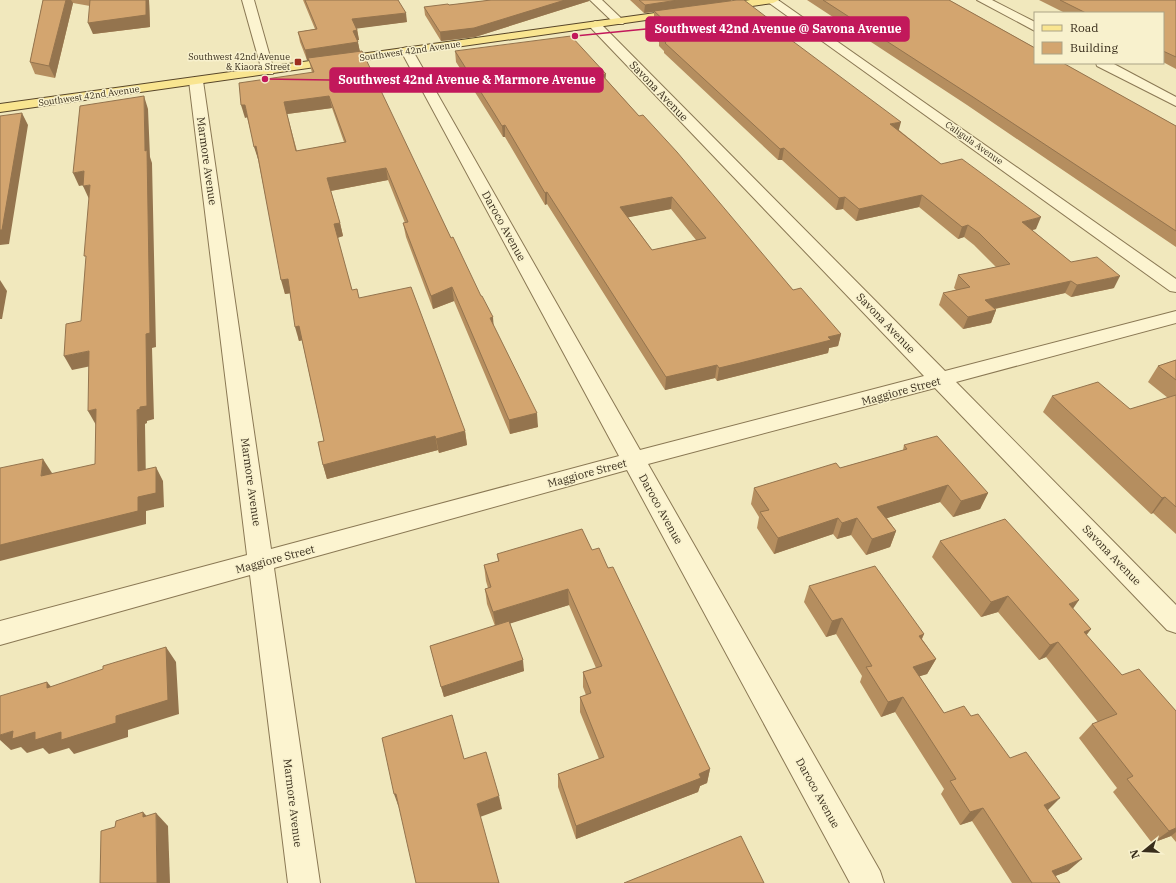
<svg xmlns="http://www.w3.org/2000/svg" width="1176" height="883" font-family="'IBM Plex Serif',serif">
<rect width="100%" height="100%" fill="#f1e8bd"/>
<g fill="none" stroke-linecap="round" stroke-linejoin="round">
<defs>
<g id="minor">
<path d="M242,0H254L274,71L273,74H263L262,71Z"/>
<path d="M590,0H602L623,20L625,22L623,24H615Z"/>
<path d="M765,0H778L1176,279V292L1170,291Z"/>
<path d="M977,0H992L1035,22V31Z"/>
<path d="M595,21L599,22L945,371L1176,311V323L956,382L1176,605V633L1167,630L935,388L648,464L880,871L884,883H850L627,470L274,568L320,883H288L250,575L0,645V621L247,555L189,81L191,78H201L203,81L271,549L619,456L401,51L403,48L407,47L413,51L640,450L924,376L591,28L589,25Z"/>
<path d="M1096,63H1112L1176,97V106L1097,66Z"/>
</g>
<g id="major">
<path d="M750,0H779L773,3L718,11L712,8L718,5Z"/>
<path d="M684,9L688,10L690,12L688,14L0,112V104Z"/>
</g>
</defs>
<use href="#minor" stroke="#8a7854" stroke-width="2"/>
<use href="#major" stroke="#574529" stroke-width="2"/>
<use href="#minor" fill="#fcf4d0" fill-rule="evenodd"/>
<use href="#major" fill="#f9e590" fill-rule="evenodd"/>
</g>
<g fill="#b58e5f" fill-rule="evenodd">
<path d="M43,0H149L150,27L93,34L90,6L73,3L55,78L35,74L30,62Z"/>
<path d="M303,0H398L407,22L357,28L359,40H357L360,51L451,238L493,324L538,427L510,434L454,301L433,309L406,237L403,223H405L388,180L331,191L340,223L343,236L337,238L352,290L465,431L467,445L439,453L438,450L327,479L323,465L324,441L302,340L299,341L290,293L285,294L258,159L247,117L245,118L312,73L309,60H307L300,42L298,32L315,29ZM332,108L344,142L297,151L287,114Z"/>
<path d="M491,0H589V1L475,37L441,41L425,15L424,7L449,5Z"/>
<path d="M630,0H731V1L769,19L768,23L899,130L941,164L1036,229L1032,230L1071,262L1114,288L1071,297L1065,293L995,309L996,310L991,323L963,329L939,305L943,293L956,290L954,288L958,275L996,267L974,245L964,237L958,239L919,207L856,221L843,209L836,210L782,160H778L664,53V51L659,46V42L652,35L653,25L657,24L654,21V12L644,13Z"/>
<path d="M807,0H949L1176,126V247L967,105Z"/>
<path d="M1039,0H1176V69L1163,62V13H1065Z"/>
<path d="M455,51L606,79L793,290L841,334L838,346L829,348L828,353L717,381L715,378L665,390L547,204L545,205L505,137H503L495,124L456,62ZM671,209L696,240L652,250L628,217Z"/>
<path d="M1176,360V534L1153,513L1151,514L1043,412L1052,396L1130,409L1168,398L1148,382L1158,366Z"/>
<path d="M904,445L988,493L980,509L953,517L940,502L887,518L896,531L890,547L866,555L851,535L837,539L833,534L774,554L757,528L759,517L751,504L754,488L840,468L903,450Z"/>
<path d="M940,541L1073,609L1091,629L1086,635L1122,675L1176,711V842L1171,836L1152,843L1113,792L1117,788L1079,738L1092,724L1098,722L1046,657L1039,660L998,612L981,617L932,557Z"/>
<path d="M592,550L608,568L710,769L707,783L700,786L698,792L576,839L558,787V774L599,759L580,712V697L586,695L583,687V672L596,668L569,605L510,623L524,671L444,697L430,646L495,626L487,604L485,589L488,588L486,581L484,565L498,561L497,554Z"/>
<path d="M809,586L924,634L922,639L936,659L927,674L919,676L944,713L971,716L1010,758L1048,810L1068,871L1055,876L1060,883H1012L972,821L960,825L941,794L944,789L895,712L881,717L860,682L862,676L836,634L826,637L804,602Z"/>
</g>
<g fill="#94744e">
<path d="M66,0H71L73,3L55,78L49,66Z"/>
<path d="M146,0H149L150,27L93,34L88,23Z"/>
<path d="M565,0H589V1L475,37L441,41L440,32Z"/>
<path d="M678,0H731V1L644,13L645,5Z"/>
<path d="M406,13L407,22L354,29L352,19Z"/>
<path d="M763,19H769L768,29Z"/>
<path d="M357,30L359,40L355,41L353,31Z"/>
<path d="M358,42L360,53L307,60L305,50Z"/>
<path d="M606,74L605,85L602,75Z"/>
<path d="M144,96L148,109L150,157L152,163L156,347L152,348L154,419L147,421V423L145,424L146,485L138,471L137,410L146,334L145,151Z"/>
<path d="M329,96L332,108L287,114L284,102Z"/>
<path d="M241,105H245L248,117L245,118Z"/>
<path d="M22,113L28,125L9,244L0,245V247V230Z"/>
<path d="M901,122L898,133L890,124Z"/>
<path d="M505,125V137H503L502,126Z"/>
<path d="M256,146L260,159H258L254,147Z"/>
<path d="M784,148L782,160H778L780,149Z"/>
<path d="M386,168L388,180L330,191L327,178Z"/>
<path d="M84,171L90,184L79,186L73,173Z"/>
<path d="M90,185L89,199L83,186Z"/>
<path d="M547,192V204L545,205V193Z"/>
<path d="M922,195L919,207L856,221L859,209Z"/>
<path d="M672,197L671,209L620,219V207Z"/>
<path d="M845,197L843,209L836,210L839,198Z"/>
<path d="M1041,217L1036,229L1017,234L1022,222Z"/>
<path d="M340,223L343,236L337,238L334,224Z"/>
<path d="M968,225L964,237L958,239L962,227Z"/>
<path d="M1120,276L1114,288L1071,297L1077,285Z"/>
<path d="M288,279L292,293L285,294L281,280Z"/>
<path d="M0,280L7,291L2,319H0Z"/>
<path d="M1071,281L1065,293L980,312L985,300Z"/>
<path d="M452,287L454,301L433,309L431,296Z"/>
<path d="M996,310L991,323L963,329L968,317Z"/>
<path d="M493,317L494,331L490,318Z"/>
<path d="M299,326L303,340L299,341L295,327Z"/>
<path d="M841,334L838,346L829,348L828,353L717,381L719,368L828,337Z"/>
<path d="M89,351L96,365L72,370L64,356Z"/>
<path d="M717,365L715,378L665,390L666,377Z"/>
<path d="M96,409V425L88,411Z"/>
<path d="M537,413L538,427L510,434L509,420Z"/>
<path d="M465,431L467,445L439,453L436,439Z"/>
<path d="M435,436L438,450L327,479L323,465Z"/>
<path d="M43,459L52,473L50,489L41,476Z"/>
<path d="M156,467L163,481L164,507L146,511V524L0,561V545L138,497Z"/>
<path d="M948,485L940,502L871,523L877,507Z"/>
<path d="M988,493L980,509L953,517L961,501Z"/>
<path d="M1165,497L1153,513L1151,514L1162,498Z"/>
<path d="M838,518L833,534L774,554L778,538Z"/>
<path d="M857,518L851,535L837,539L842,523Z"/>
<path d="M896,531L890,547L866,555L872,539Z"/>
<path d="M568,589L569,605L496,628L493,612Z"/>
<path d="M1008,596L998,612L981,617L991,602Z"/>
<path d="M1079,600L1068,616L1069,604Z"/>
<path d="M842,618L836,634L826,637L832,621Z"/>
<path d="M1091,629L1079,645L1084,632Z"/>
<path d="M924,634L916,650L919,636Z"/>
<path d="M1058,642L1046,657L1039,660L1050,645Z"/>
<path d="M166,647L176,662L179,714L128,730V737L74,754L69,748L49,754L43,748L27,753L21,747L11,750L0,740V735L13,731L35,732L116,716Z"/>
<path d="M936,659L927,674L905,681L913,667Z"/>
<path d="M523,660L524,671L444,697L441,687Z"/>
<path d="M47,682L60,697L47,688Z"/>
<path d="M903,697L895,712L881,717L888,702Z"/>
<path d="M710,769L707,783L700,786L698,792L576,839V826Z"/>
<path d="M394,794H396L399,808Z"/>
<path d="M499,796L502,809L480,817L477,804Z"/>
<path d="M1060,798L1047,811L1044,805Z"/>
<path d="M983,808L972,821L960,825L970,812Z"/>
<path d="M143,812L155,825L143,817Z"/>
<path d="M156,813L168,826L170,883H157Z"/>
<path d="M1176,828V832L1171,836L1152,843L1169,831Z"/>
<path d="M1082,859L1068,871L1038,883L1052,871Z"/>
</g>
<g fill="#d3a56f" stroke="#94744e" fill-rule="evenodd">
<path d="M43,0H66L49,66L30,62Z"/>
<path d="M90,0H146V15L88,23Z"/>
<path d="M305,0H398L406,13L352,19L357,30L353,31L358,42L305,50L298,32L317,29Z"/>
<path d="M491,0H565L474,28L440,32L424,7L448,4L449,5Z"/>
<path d="M639,0H678L645,5Z"/>
<path d="M737,0H744L769,19H763L901,122L890,124L941,164L962,159L1041,217L1022,222L1071,262L1097,257L1120,276L1077,285L1071,281L985,300L996,310L968,317L943,293L970,287L958,275L1010,264L979,233L968,225L962,227L922,195L859,209L845,197L839,198L784,148L780,149L665,43H666L660,36L663,35L653,25L667,23L654,11Z"/>
<path d="M823,0H949L1035,48V63H1063L1176,126V231L970,95Z"/>
<path d="M1060,0H1176V57L1163,51V13H1086Z"/>
<path d="M571,36L606,74L602,75L639,116L643,115L677,152L793,290L801,288L841,334L828,337L831,340L740,363L719,368L717,365L666,377L547,192L545,193L505,125L502,126L494,113L455,51ZM672,197L706,238L652,250L620,207Z"/>
<path d="M362,51L451,238L453,237L481,296H482L493,317L490,318L537,413L509,420L452,287L431,296L403,223L408,222L386,168L327,178L340,223L334,224L352,290L357,289L359,298L411,287L465,431L436,439L435,436L323,465L318,442L324,441L299,326L295,327L288,279L281,280L256,146L254,147L245,105H241L239,83L314,72L308,58ZM329,96L346,142L296,151L284,102Z"/>
<path d="M144,96L145,151L147,150L150,333L146,334L147,406L140,407V409L137,410L138,471L156,467V493L138,497V511L0,545V468L43,459L41,476L95,464L96,409L88,411L89,351L64,356L66,324L81,321L86,256H84L90,185L83,186L84,171L73,173L80,106Z"/>
<path d="M22,113L2,230H0V116Z"/>
<path d="M1176,360V380L1158,366Z"/>
<path d="M1098,382L1130,409L1176,395V507L1165,497L1162,498L1052,396Z"/>
<path d="M937,436L988,493L961,501L948,485L877,507L896,531L872,539L857,518L842,523L838,518L778,538L760,512L769,510L754,488L836,463L840,468L907,449L904,445Z"/>
<path d="M1005,519L1079,600L1069,604L1091,629L1084,632L1122,675L1139,669L1176,711V828L1169,831L1127,779L1133,776L1092,724L1117,714L1058,642L1050,645L1008,596L991,602L940,541Z"/>
<path d="M582,529L592,550L599,548L608,568L613,567L710,769L699,774L701,778L576,826L558,774L604,757L580,697L591,693L583,672L602,666L568,589L493,612L485,589L491,587L484,565L499,561L497,554Z"/>
<path d="M875,566L924,634L919,636L936,659L913,667L944,713L964,706L971,716L978,714L1010,758L1026,752L1060,798L1044,805L1082,859L1052,871L1060,883H1032L983,808L970,812L950,781L956,779L903,697L888,702L866,667L872,666L842,618L832,621L809,586Z"/>
<path d="M509,621L523,660L441,687L430,646Z"/>
<path d="M166,647L168,700L116,716V723L61,740V732L35,740V732L12,739L13,731L0,735V696L47,682V688L103,669V666Z"/>
<path d="M452,715L464,759L486,752L499,796L477,804L499,883H416L396,794H394L382,738Z"/>
<path d="M143,812V817L156,813L157,883H100L101,831L115,827L116,821Z"/>
<path d="M741,836L764,883H624Z"/>
</g>
<rect fill="#9e2f20" stroke="#f8f1cd" stroke-width="1.5" x="294" y="58" width="8" height="8" rx="2"/>
<g text-anchor="middle" stroke-width="3" stroke-linejoin="round" paint-order="stroke">
<g font-size="9" fill="#382d1b" stroke="#f8f1cd">
<text transform="translate(410 51) rotate(-8)" y="3">Southwest 42nd Avenue</text>
<text transform="translate(89 96) rotate(-8)" y="3">Southwest 42nd Avenue</text>
<text transform="translate(974 143) rotate(35)" y="3">Caligula Avenue</text>
</g>
<g font-size="9" fill="#382d1b" stroke="#f8f1cd" text-anchor="end">
<text x="290" y="60">Southwest 42nd Avenue<tspan x="290" dy="10">&amp; Kiaora Street</tspan></text>
</g>
<g font-size="11" fill="#382d1b" stroke="#f8f1cd">
<text transform="translate(659 91) rotate(46)" y="4">Savona Avenue</text>
<text transform="translate(207 161) rotate(82)" y="4">Marmore Avenue</text>
<text transform="translate(504 226) rotate(61)" y="4">Daroco Avenue</text>
<text transform="translate(886 323) rotate(46)" y="4">Savona Avenue</text>
<text transform="translate(901 391) rotate(-15)" y="4">Maggiore Street</text>
<text transform="translate(587 473) rotate(-15)" y="4">Maggiore Street</text>
<text transform="translate(251 482) rotate(82)" y="4">Marmore Avenue</text>
<text transform="translate(661 509) rotate(61)" y="4">Daroco Avenue</text>
<text transform="translate(1112 555) rotate(46)" y="4">Savona Avenue</text>
<text transform="translate(275 559) rotate(-15)" y="4">Maggiore Street</text>
<text transform="translate(818 793) rotate(61)" y="4">Daroco Avenue</text>
<text transform="translate(293 803) rotate(83)" y="4">Marmore Avenue</text>
</g>
</g>
<path fill="none" stroke="#c2185b" stroke-width="1.5" d="M575 36L646 29M265 79L330 80"/>
<g fill="#c2185b" stroke="#f8f1cd" stroke-width="1.5">
<circle cx="575" cy="36" r="4"/>
<circle cx="265" cy="79" r="4"/>
</g>
<g fill="#c2185b" stroke="#c2185b" stroke-width="1.5">
<rect x="646" y="17" width="263" height="24" rx="4"/>
<rect x="330" y="68" width="273" height="24" rx="4"/>
</g>
<g font-size="12" text-anchor="middle" font-weight="bold" fill="#fff">
<text x="778" y="33">Southwest 42nd Avenue @ Savona Avenue</text>
<text x="467" y="84">Southwest 42nd Avenue &amp; Marmore Avenue</text>
</g>
<rect x="1034" y="12" width="130" height="52" fill="#f8f1cd" stroke="#aba386"/>
<rect x="1042" y="25" width="20" height="6" fill="#f9e590" stroke="#aba386"/>
<text x="1070" y="32" font-size="12" fill="#382d1b">Road</text>
<rect x="1042" y="42" width="20" height="12" fill="#d3a56f" stroke="#aba386"/>
<text x="1070" y="52" font-size="12" fill="#382d1b">Building</text>
<g transform="translate(1144 851) rotate(252)" stroke="#f8f1cd" stroke-width="3" paint-order="stroke">
<path d="M0-3L7 15L0 10L-7 15Z" fill="#382d1b"/>
<text y="-6" font-size="11" font-weight="bold" text-anchor="middle" fill="#382d1b">N</text>
</g>
</svg>
